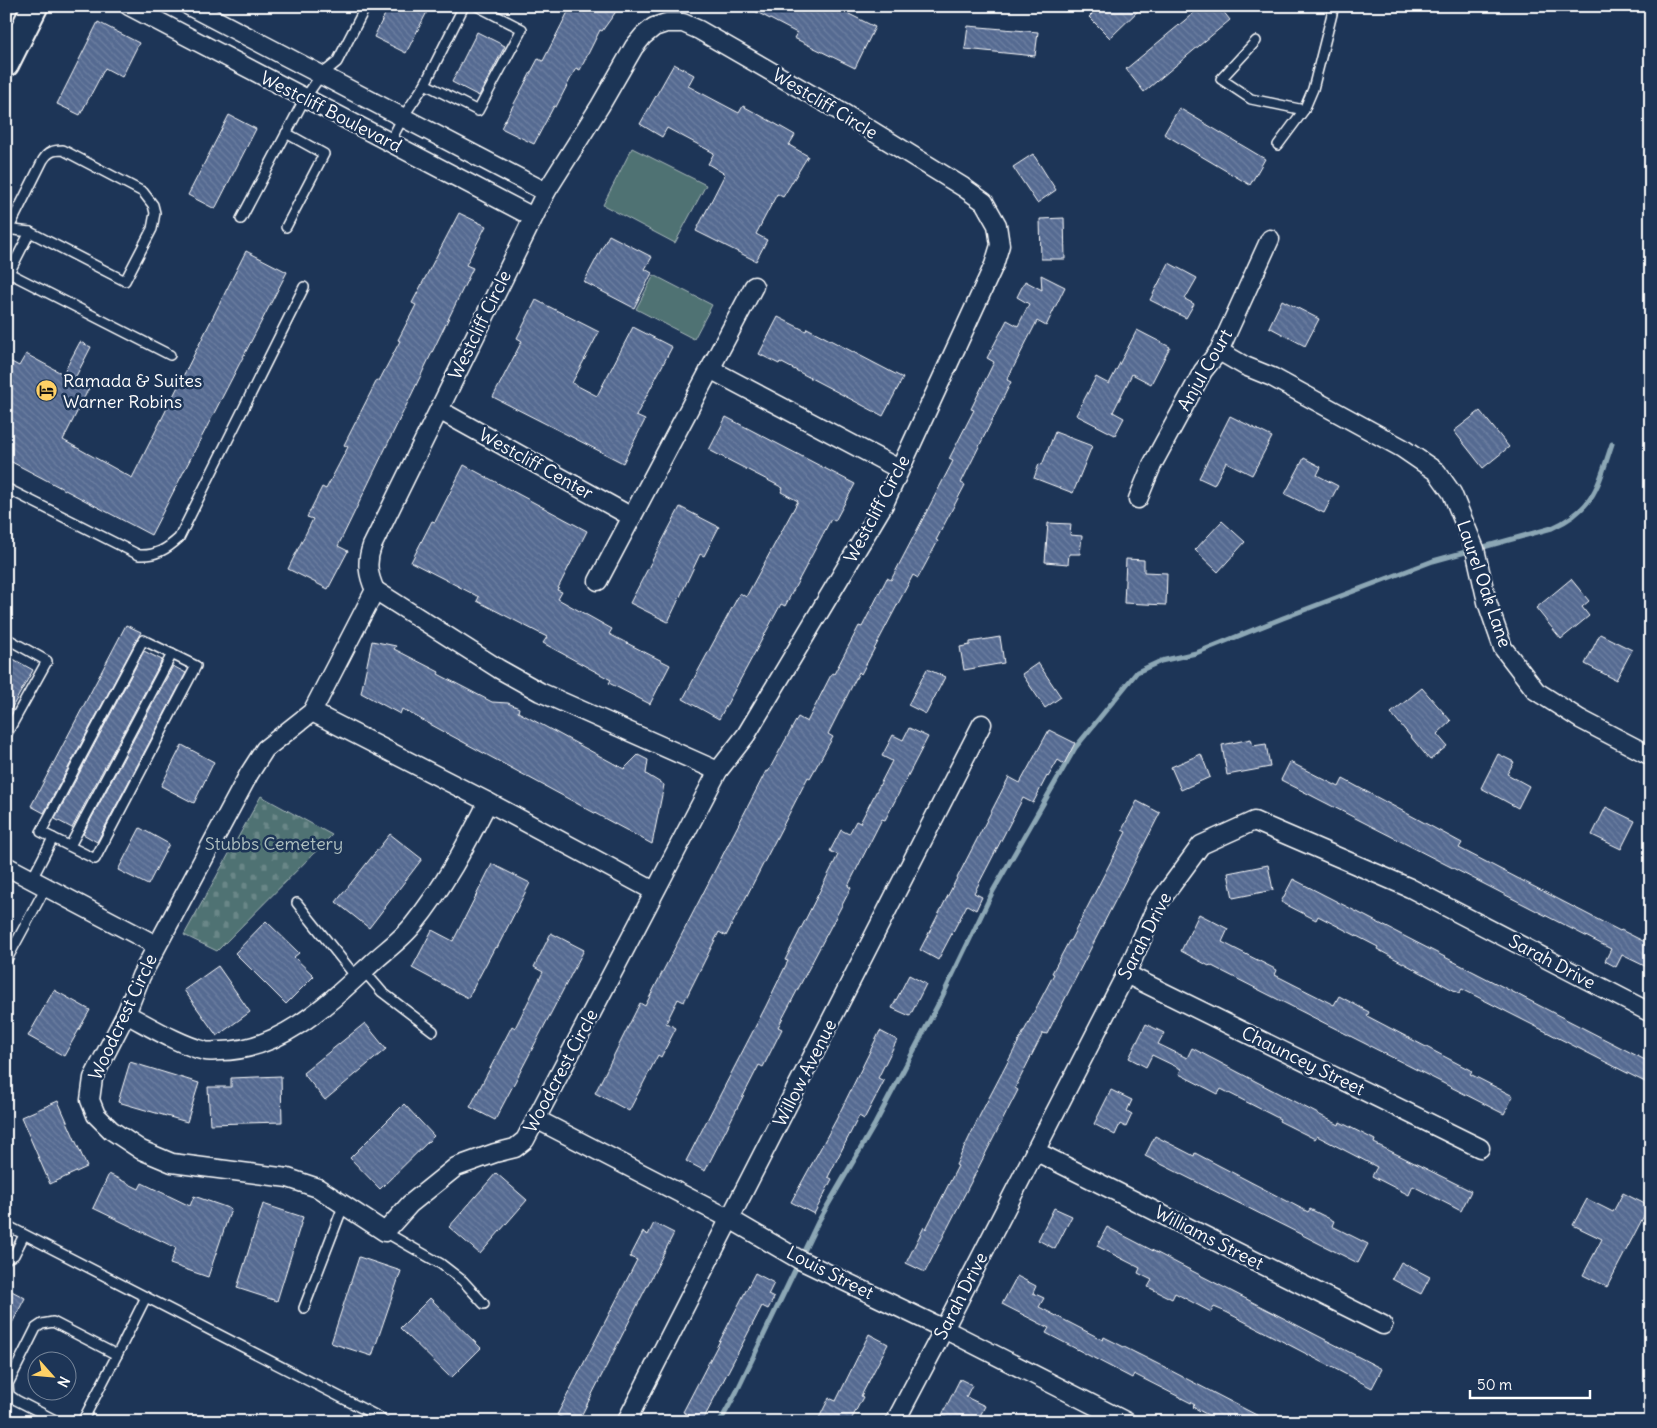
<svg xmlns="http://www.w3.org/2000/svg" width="1657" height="1428" font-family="Delius,sans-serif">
<defs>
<pattern id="cemetery-stones" width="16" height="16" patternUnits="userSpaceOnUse" patternTransform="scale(1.25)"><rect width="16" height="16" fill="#507273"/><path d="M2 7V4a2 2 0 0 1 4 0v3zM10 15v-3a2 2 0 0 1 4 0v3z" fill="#6a8788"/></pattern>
<pattern id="building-back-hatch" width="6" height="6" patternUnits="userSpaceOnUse" patternTransform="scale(1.25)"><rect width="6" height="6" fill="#556a91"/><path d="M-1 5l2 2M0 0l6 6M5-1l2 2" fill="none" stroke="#6e80a2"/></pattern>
</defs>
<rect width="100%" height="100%" fill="#1d3557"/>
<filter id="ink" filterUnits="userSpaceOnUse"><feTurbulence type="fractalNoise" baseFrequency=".02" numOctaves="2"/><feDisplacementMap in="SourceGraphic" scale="10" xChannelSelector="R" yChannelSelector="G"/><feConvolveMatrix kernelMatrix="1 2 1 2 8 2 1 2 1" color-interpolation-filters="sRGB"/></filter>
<g filter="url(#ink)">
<path fill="url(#cemetery-stones)" stroke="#a8b8b9" d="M261,796L332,835L217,951L184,935Z"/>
<g fill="#507273" stroke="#a8b8b9">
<path d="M632,148L706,185L675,243L603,205Z"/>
<path d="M654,275L712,305L694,339L636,309Z"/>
</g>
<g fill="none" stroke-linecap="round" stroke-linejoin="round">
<path stroke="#8ca7b5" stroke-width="5" d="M720,1422L736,1393L818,1222L875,1124L941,999L993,891L1075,748L1137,672L1161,661L1196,653L1283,618L1433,561L1552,528C1595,509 1598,485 1612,444"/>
</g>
<g fill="url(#building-back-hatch)" stroke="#fff">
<path d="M389,6H430L406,53L374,37Z"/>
<path d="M571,6H620L602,31L600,30L580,70L576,68L556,107L554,106L534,144L501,128L538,59L543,61Z"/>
<path d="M745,6H833L875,27L855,68L794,38L797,33Z"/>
<path d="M1100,6H1143L1110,38L1089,17Z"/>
<path d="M1202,6H1219L1230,20L1144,92L1126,69Z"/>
<path d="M98,22L139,43L122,77L105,68L80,115L57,104Z"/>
<path d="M968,26L1038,32L1035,56L965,49Z"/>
<path d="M477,32L505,46L479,96L452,82Z"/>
<path d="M674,64L694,75L688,86L739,113L743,106L774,123L795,135L789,145L808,156L783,197L777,194L756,234L767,240L756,261L696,231L725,174L708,164L714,153L667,128L662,137L640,124Z"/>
<path d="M1179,108L1265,159L1250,185L1164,134Z"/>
<path d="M229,115L256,129L215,209L188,195Z"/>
<path d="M1033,154L1056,190L1037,203L1013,167Z"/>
<path d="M459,213L486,226L466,265L473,268L338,546L348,551L328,589L288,569L313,519L307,517L322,487L326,489L348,447L344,445L377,380L379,381L400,341L398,340L416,305L412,303Z"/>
<path d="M1064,218L1065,259H1041L1040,219Z"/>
<path d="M609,235L652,257L645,269L652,273L634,308L584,282Z"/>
<path d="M246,251L287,272L151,535L6,459V359L19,366L26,354L63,374L80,342L91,347L74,380L89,388L63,440L132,478Z"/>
<path d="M1169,263L1197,278L1185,299L1194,304L1186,318L1150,300Z"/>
<path d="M1041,275L1065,287L1046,326L1037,321L1007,380L1011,382L961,483L965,485L936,540L938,541L918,578L913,575L861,674L859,672L828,734L833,737L810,778L808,777L726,936L719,932L684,1002L678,999L666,1023L676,1028L661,1057L658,1055L629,1111L595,1093L640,1003L645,1006L766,771L768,772L798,717L807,722L832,673L834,674L859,626L862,627L887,578L891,580L953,461L949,459L974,410L971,409L994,362L987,358L1007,320L1018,326L1029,304L1017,297L1025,281L1042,290Z"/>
<path d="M536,300L599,332L572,383L597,396L633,327L672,347L636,416L645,420L623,463L493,397L522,341L517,338Z"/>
<path d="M1282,300L1319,319L1305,346L1269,327Z"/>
<path d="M778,317L806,331L807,328L903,378L883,416L780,362L779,364L759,354Z"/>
<path d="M1137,330L1170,347L1151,384L1132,374L1113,412L1124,418L1115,435L1076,415L1096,377L1109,384Z"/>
<path d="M1480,411L1509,447L1483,468L1454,431Z"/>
<path d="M1230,416L1272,437L1252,475L1226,462L1214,485L1199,478Z"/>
<path d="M726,417L855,484L835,521L831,519L785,606L781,604L719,719L683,699L740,593L746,597L798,501L781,492L783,488L709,450Z"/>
<path d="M1055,432L1092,446L1073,493L1034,478L1039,464L1042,465Z"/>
<path d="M1304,458L1321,467L1317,475L1338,486L1324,513L1285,494Z"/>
<path d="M464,465L587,531L557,590L562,592L558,599L612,629L609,634L670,665L650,704L609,683L611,680L543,643L547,637L477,601L479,597L411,562L432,521L435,522Z"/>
<path d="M680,507L719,527L704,556L700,554L668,622L630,603Z"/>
<path d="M1222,521L1245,542L1218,572L1195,550Z"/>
<path d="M1048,523L1071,524L1070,535L1082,536L1080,554H1069L1068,564L1045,562Z"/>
<path d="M1126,559L1144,560V572L1167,573L1166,605L1124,603Z"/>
<path d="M1571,579L1589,601L1582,607L1589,616L1561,639L1536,608Z"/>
<path d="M126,625L141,632L44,813L31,806Z"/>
<path d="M1600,634L1632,650L1616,680L1585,664Z"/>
<path d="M1000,637L1004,663L964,670L960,647L970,645V642Z"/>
<path d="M372,641L396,646L394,649L439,672L438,674L492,702L508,703L519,708L518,712L624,769L638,755L648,760L646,774L664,785L652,844L402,709L400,714L361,693Z"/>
<path d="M144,651L162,660L72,828L55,819Z"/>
<path d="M6,655L33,670L6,718Z"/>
<path d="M1038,663L1061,697L1045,708L1022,674Z"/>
<path d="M173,666L186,673L97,842L83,834Z"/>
<path d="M927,669L945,677L926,714L908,705Z"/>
<path d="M1422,688L1451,721L1437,734L1447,746L1430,760L1391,713Z"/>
<path d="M909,728L928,737L885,820L882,819L848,886L851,888L778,1027L782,1029L763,1067L759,1065L705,1171L686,1161L766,1006L788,961L785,960L838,855L830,851L841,830L849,834L856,821L860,823L892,761L882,756L893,735L903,740Z"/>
<path d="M1049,730L1075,743L1064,764L1058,760L1048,777L1047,776L1033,803L1023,798L974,893L982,897L976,910L967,905L938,960L920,950L1009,777L1020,783Z"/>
<path d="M1251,739L1253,746L1266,744L1270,767L1227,775L1222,745Z"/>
<path d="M182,745L214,762L194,803L161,786Z"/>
<path d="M1201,754L1210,777L1181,790L1171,767Z"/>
<path d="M1498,754L1514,762L1507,774L1529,786L1518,808L1481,788Z"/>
<path d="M1290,762L1339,787L1343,779L1462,843L1459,848L1620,931L1621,930L1651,945V969L1622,955L1616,967L1605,961L1611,949L1281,780Z"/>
<path d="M1137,801L1160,813L1047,1034L1043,1033L1015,1088L1018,1090L925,1272L906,1263L924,1227L926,1229L958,1166L956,1165L980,1115L1054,974L1052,973L1069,941H1070L1126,832L1122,830Z"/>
<path d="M1606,807L1635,821L1621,849L1592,835Z"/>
<path d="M140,828L169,844L148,885L118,870Z"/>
<path d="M390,834L422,859L369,928L336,902Z"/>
<path d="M492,864L530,883L497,948L495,947L468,998L412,968L432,930L453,941Z"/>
<path d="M1268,865L1273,890L1233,898L1228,873Z"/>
<path d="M1293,879L1651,1063V1070L1645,1082L1462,989L1459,993L1377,949L1378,947L1318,916L1316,920L1281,902Z"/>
<path d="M1199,914L1228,929L1222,942L1277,970L1275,975L1334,1005L1339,996L1369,1012L1367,1016L1472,1071L1470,1074L1513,1096L1504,1114L1210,965L1209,966L1181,951Z"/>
<path d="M266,921L299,953L294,957L314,976L286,1004L235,953Z"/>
<path d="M551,933L584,950L495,1120L470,1107L512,1026L515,1028L543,972L534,967Z"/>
<path d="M218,966L250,1012L217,1036L184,990Z"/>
<path d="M909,975L926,984L910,1016L892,1008Z"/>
<path d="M54,990L90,1010L64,1056L28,1036Z"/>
<path d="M365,1023L386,1049L325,1100L303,1073Z"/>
<path d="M1146,1024L1164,1033L1158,1044L1187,1058L1192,1048L1339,1125L1340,1122L1375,1140L1374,1143L1471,1191L1461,1211L1413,1186L1409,1195L1372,1176L1377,1167L1317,1136L1315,1139L1279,1121L1280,1119L1221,1089L1218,1094L1179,1074L1181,1069L1152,1055L1146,1067L1129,1058Z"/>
<path d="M880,1031L897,1040L878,1078L884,1081L864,1119L859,1116L828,1177L832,1179L814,1214L791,1202L836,1120Z"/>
<path d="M130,1062L199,1083L187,1122L118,1102Z"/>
<path d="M281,1076L282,1122L210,1124L208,1087H231V1078Z"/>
<path d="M1111,1090L1132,1100L1127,1111L1132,1114L1126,1127L1120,1124L1115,1135L1094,1124Z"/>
<path d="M58,1101L87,1167L50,1184L21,1117Z"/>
<path d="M404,1104L434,1136L380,1189L350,1158Z"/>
<path d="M1155,1136L1194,1156L1195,1153L1308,1212L1310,1209L1334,1221L1332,1226L1368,1244L1358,1263L1145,1156Z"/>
<path d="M496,1173L527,1200L480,1254L449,1227Z"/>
<path d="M109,1174L139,1189L142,1183L190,1206L194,1196L231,1209L208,1277L170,1264L176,1248L93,1208Z"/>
<path d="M1623,1193L1649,1206L1607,1287L1583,1275L1602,1239L1573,1225L1587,1199L1613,1212Z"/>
<path d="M263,1204L303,1217L277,1301L237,1288Z"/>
<path d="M1054,1208L1072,1216L1055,1249L1038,1240Z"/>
<path d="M654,1223L674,1233L578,1422H570L557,1415L637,1260L630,1257L643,1232L648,1235Z"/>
<path d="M1107,1227L1382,1369L1372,1388L1226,1312L1214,1307L1211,1312L1175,1293L1172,1299L1148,1287L1152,1280L1138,1273L1140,1268L1097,1246Z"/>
<path d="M359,1257L401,1271L372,1356L331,1343Z"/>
<path d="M1401,1262L1430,1277L1421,1294L1392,1279Z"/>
<path d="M755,1273L774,1283L768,1295L774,1298L768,1309L762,1306L702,1422L683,1412Z"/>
<path d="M1017,1276L1036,1286L1033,1293L1044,1298L1039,1307L1103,1340L1104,1337L1156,1363L1270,1422H1221L1193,1407L1195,1405L1134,1374L1132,1378L1046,1333L1049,1328L1002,1304Z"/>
<path d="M6,1288L25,1298L6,1335Z"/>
<path d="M430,1298L481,1348L451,1378L400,1328Z"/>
<path d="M869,1334L888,1344L861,1396L863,1397L850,1422H817L829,1398L836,1401Z"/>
<path d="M960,1379L972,1385L966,1397L985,1406L977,1422H955L942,1415Z"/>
</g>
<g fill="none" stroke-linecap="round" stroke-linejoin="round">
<defs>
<g id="service">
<path d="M1256,41L1221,79L1251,99L1304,110"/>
<path d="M425,84L478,111L522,29L477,6"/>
<path d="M390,142L403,117L425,84L464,6"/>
<path d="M1278,145L1304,110L1313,89L1334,6"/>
<path d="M241,219L305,98L321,75L337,62L366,6"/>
<path d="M286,227L324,154L286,133"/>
<path d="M9,228L43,160C48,152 53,150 63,150L143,192L153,205L155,213L152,229L125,281L30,232"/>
<path d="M6,229L30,232L9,273"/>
<path d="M6,279L9,273L170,355"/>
<path d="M6,488L139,555C156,556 167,549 179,538L304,287"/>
<path d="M6,638L47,661L6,735"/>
<path d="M143,640L196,666L95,859L41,832Z"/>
<path d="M70,846L172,654"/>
<path d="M32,879L53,838"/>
<path d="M297,903L356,977"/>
<path d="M6,961L46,887"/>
<path d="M364,971L382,992L433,1031"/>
<path d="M6,1225L379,1417L384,1422"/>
<path d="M385,1232L441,1264L463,1281L484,1304"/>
<path d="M6,1259L14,1255L24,1235"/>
<path d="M304,1308L344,1204"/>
<path d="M59,1422L16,1400L9,1395L8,1384L36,1328L42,1324L53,1322L117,1355L146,1297"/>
<path d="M82,1422L117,1355"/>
</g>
<g id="minor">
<path d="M129,6L533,217"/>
<path d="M189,6L546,192"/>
<path d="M666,23H683L699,30L843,113L963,187L984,202L997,225L1000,245L994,265L884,504L746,735L718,771L525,1140L515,1148L495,1153L456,1167L410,1204L385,1232L318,1188L288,1178L172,1163L141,1150L111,1130L96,1115L90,1100L93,1078L126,1014L141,976L249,774L265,749L312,712L375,590C368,575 366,562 372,546L546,192L600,106L634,47L643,36L654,27Z"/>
<path d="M1219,351L1245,366L1272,377L1402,448L1437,472L1452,493L1475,549L1487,602L1503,648L1536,691L1580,719L1651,756"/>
<path d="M710,369L899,469"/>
<path d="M439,410L632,517"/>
<path d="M1138,499L1152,465L1203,371L1219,351L1270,239"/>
<path d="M598,581L754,286"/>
<path d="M375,590L499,669L540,692L718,771"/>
<path d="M312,712L488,802L654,891"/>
<path d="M6,866L156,945"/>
<path d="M1126,974L1480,1148"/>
<path d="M126,1014C149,1026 180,1045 205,1051C210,1052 215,1051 220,1051C281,1051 330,1002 371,964C385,951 402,939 413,925C444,887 466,845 488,802"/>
<path d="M536,1119L730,1219L800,1260L944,1329L1127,1422"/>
<path d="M1035,1151L1383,1325"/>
<path d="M626,1422L982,724"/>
<path d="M895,1422L944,1329L1126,974L1157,905L1201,845L1254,821L1410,888L1651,1013"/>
</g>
<path id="secondary" d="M6,64L35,6"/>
</defs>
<use href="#service" stroke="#fff" stroke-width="12"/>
<use href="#minor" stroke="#fff" stroke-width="21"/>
<use href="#secondary" stroke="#fff" stroke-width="29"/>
<use href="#service" stroke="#1d3557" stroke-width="9"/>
<use href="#minor" stroke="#1d3557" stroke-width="18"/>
<use href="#secondary" stroke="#1d3557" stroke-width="25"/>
</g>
</g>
<defs>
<symbol id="hotel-disc" viewBox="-11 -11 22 22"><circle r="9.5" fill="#ffd166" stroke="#1d3557"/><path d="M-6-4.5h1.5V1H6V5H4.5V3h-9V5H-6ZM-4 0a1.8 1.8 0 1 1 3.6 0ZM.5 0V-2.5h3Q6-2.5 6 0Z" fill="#111"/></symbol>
</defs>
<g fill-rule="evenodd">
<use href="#hotel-disc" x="34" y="378" width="25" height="25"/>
</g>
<g text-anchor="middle" stroke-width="5" stroke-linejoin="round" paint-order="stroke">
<g font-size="18" fill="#fff" stroke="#1d3557">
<text transform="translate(825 104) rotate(31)" y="6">Westcliff Circle</text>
<text transform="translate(331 112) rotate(27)" y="6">Westcliff Boulevard</text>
<text transform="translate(480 325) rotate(-64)" y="6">Westcliff Circle</text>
<text transform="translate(1205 370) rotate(-60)" y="6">Anjul Court</text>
<text transform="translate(536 464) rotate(29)" y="6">Westcliff Center</text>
<text transform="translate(877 509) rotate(-62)" y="6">Westcliff Circle</text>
<text transform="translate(1484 584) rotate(71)" y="6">Laurel Oak Lane</text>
<text transform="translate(1145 936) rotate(-63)" y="6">Sarah Drive</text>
<text transform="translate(1552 962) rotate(28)" y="6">Sarah Drive</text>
<text transform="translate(123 1017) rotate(-65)" y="6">Woodcrest Circle</text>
<text transform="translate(1303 1061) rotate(26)" y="6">Chauncey Street</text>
<text transform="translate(561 1071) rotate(-62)" y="6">Woodcrest Circle</text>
<text transform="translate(805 1073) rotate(-63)" y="6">Willow Avenue</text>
<text transform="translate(1209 1238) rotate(27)" y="6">Williams Street</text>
<text transform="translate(830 1273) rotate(27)" y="6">Louis Street</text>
<text transform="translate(961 1296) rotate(-63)" y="6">Sarah Drive</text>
</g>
<g font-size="18" fill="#fff" stroke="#1d3557" text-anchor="start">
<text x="63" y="387">Ramada &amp; Suites<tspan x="63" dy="21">Warner Robins</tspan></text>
</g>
<g font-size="18" fill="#b0c0c0" stroke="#1d3557">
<text x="274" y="850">Stubbs Cemetery</text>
</g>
</g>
<rect width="1657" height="1428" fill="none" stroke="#1d3557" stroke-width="25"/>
<rect x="12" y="12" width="1632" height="1403" fill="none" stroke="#fff" stroke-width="2" filter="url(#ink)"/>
<g transform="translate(52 1376) rotate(117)"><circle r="24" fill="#1d3557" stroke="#77869a"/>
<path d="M0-4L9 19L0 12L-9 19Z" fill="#ffd166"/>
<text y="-8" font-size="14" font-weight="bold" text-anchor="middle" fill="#ffffff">N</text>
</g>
<path d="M1470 1390v8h120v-8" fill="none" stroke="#ffffff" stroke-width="2.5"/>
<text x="1477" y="1390" font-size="15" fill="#ffffff" stroke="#1d3557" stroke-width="4" paint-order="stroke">50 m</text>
</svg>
